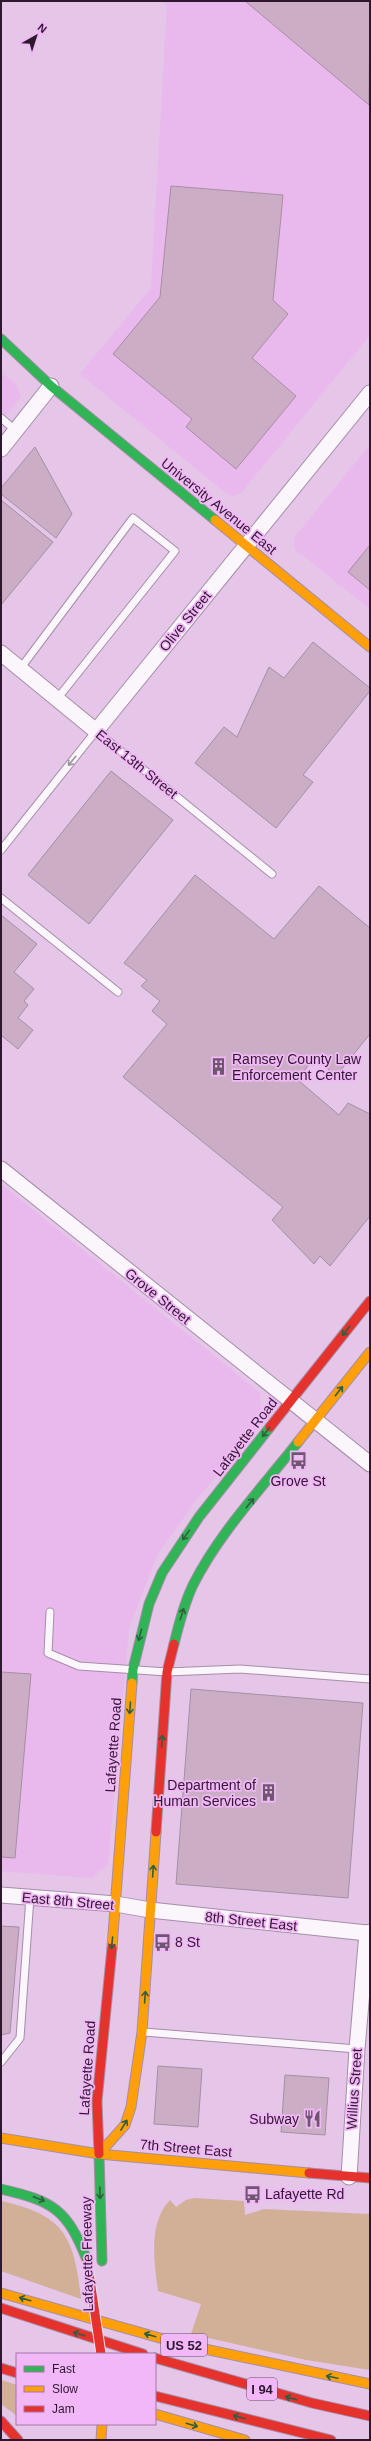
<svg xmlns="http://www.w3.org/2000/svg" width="371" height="2441" font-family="Arial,sans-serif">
<rect width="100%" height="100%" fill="#e5c5e8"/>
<g fill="#e9b8ed">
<path d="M162,1H370V335L241,493L233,496L226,493L80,374L151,288L167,5Z"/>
<path d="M1,373L16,384L21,397L1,421Z"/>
<path d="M370,445V609L295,549L294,538Z"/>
<path d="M1,1184L260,1393L261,1424L196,1500L157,1555L129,1628L108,1864L92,1878L1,1871Z"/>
</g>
<g fill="#d2b097">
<path d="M194,2198L244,2201L245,2215L264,2209L370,2214V2370L306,2360L191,2334L201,2304L158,2291C154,2263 148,2222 170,2200L176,2207L186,2200Z"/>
<path d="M1,2201C65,2215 74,2237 81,2299L1,2271Z"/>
<path d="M1,2380L17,2385V2416L1,2404Z"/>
</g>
<g fill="#cbaec6" stroke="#a88da4">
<path d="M245,1H370L369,105Z"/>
<path d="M171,186L283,195L273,300L288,314L252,358L296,396L236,469L186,427L192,419L113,354L160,297Z"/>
<path d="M35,447L72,514L56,538L1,494V488Z"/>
<path d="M1,500L53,542L1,605Z"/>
<path d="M370,545V590L348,572Z"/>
<path d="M313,642L370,688V691L303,775L313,782L276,828L195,763L224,727L237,737L269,667L284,678Z"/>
<path d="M111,771L173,820L89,924L28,875Z"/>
<path d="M195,875L274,939L319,886L370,928V1034L336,1076L314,1057L298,1080L339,1115L348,1103L370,1114V1216L330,1266L320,1256L314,1264L272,1220L283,1207L123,1077L167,1024L152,1011L160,1001L141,986L147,980L124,963Z"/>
<path d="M1,915L37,944L14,972L34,989L24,1001L28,1005L18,1018L33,1030L18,1049L2,1036L1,1038Z"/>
<path d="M1,1672L31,1674L15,1858L1,1857Z"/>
<path d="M191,1689L363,1703L348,1898L176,1884Z"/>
<path d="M1,1926L19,1927L10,2033L1,2035Z"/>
<path d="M158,2066L202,2069L198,2127L154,2124Z"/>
<path d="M285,2075L329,2078L325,2135L281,2132Z"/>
</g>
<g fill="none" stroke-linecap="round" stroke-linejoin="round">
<defs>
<g id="lane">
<path d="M1,418L16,431"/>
<path d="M20,669L133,518L175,551L57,699"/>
<path d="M1,850L96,731L272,874"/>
<path d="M1,898L118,992"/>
<path d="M50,1612L48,1653L79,1666L167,1672L240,1669L370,1679"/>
<path d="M144,2032L357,2049"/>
<path d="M1,2062L20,2038L30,1897"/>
</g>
<g id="street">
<path d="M1,449L51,386"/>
<path d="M1,653L96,731L370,393"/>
<path d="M1,1169L370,1464"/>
<path d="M1,1895L116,1904L150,1910L367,1933"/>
<path d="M349,2177L357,2049L367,1933L370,1932"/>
</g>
<g id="fast">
<path d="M1,339L51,386L215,520"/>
<path d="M174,1644C179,1624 184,1604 193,1585C219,1533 262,1488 298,1442"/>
<path d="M132,1683L133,1669L149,1604L162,1573L199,1517L270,1427"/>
<path d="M99,2154L102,2261"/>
<path d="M1,2189C53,2201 67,2209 87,2260"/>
</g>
<g id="slow">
<path d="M215,520L370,647"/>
<path d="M298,1442L370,1352"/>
<path d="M112,1948L132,1683"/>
<path d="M1,2138L99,2154L309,2173"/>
<path d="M99,2154L125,2125L131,2107L142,2032L156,1832"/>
<path d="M1,2293L181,2344L370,2384"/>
<path d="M155,2414L245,2440"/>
<path d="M101,2440L102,2424"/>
</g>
<g id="jam">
<path d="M270,1427L370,1301"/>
<path d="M156,1832L167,1672L174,1644"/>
<path d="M99,2154L97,2101L112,1948"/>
<path d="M309,2173L370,2178"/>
<path d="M1,2308L143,2354"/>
<path d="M155,2358L312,2403L370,2416"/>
<path d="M1,2368L17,2373"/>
<path d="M155,2396L331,2440"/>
<path d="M1,2421L18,2440"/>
</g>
</defs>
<use href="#lane" stroke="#a68da8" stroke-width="9"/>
<use href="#street" stroke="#a68da8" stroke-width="17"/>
<use href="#fast" stroke="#a68da8" stroke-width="11"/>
<use href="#slow" stroke="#a68da8" stroke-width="11"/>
<use href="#jam" stroke="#a68da8" stroke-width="11"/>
<use href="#lane" stroke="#fbf6fc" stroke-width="7"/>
<use href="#street" stroke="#fbf6fc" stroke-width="15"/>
<use href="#fast" stroke="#30b455" stroke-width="9"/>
<use href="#slow" stroke="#ff9f0a" stroke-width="9"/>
<use href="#jam" stroke="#e5322d" stroke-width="9"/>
<defs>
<path id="jam-bridge" d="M87,2260L101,2354"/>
</defs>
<use href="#jam-bridge" stroke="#f3e5f5" stroke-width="11" stroke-linecap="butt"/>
<use href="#jam-bridge" stroke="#e5322d" stroke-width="9"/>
</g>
<defs><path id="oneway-shaft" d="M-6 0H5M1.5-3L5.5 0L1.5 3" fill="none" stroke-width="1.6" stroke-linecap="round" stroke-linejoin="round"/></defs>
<use stroke="#9f92a0" href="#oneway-shaft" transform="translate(72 761) rotate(129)"/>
<g stroke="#2f5e41">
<use href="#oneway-shaft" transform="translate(346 1331) rotate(128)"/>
<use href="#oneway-shaft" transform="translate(339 1391) rotate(-52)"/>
<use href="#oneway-shaft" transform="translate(266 1432) rotate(128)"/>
<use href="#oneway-shaft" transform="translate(250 1503) rotate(-51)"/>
<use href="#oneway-shaft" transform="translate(186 1535) rotate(125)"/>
<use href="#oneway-shaft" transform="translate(182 1614) rotate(-72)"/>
<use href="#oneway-shaft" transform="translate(140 1635) rotate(105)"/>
<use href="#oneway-shaft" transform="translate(130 1708) rotate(94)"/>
<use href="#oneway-shaft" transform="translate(162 1741) rotate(-86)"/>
<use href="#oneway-shaft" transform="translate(153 1871) rotate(-86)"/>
<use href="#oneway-shaft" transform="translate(112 1943) rotate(96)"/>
<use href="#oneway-shaft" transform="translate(145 1997) rotate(-86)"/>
<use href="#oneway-shaft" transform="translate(124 2125) rotate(-58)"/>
<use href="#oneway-shaft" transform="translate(100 2193) rotate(88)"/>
<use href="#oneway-shaft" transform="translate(39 2199) rotate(21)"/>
<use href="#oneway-shaft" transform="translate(25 2299) rotate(-164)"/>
<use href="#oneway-shaft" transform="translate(79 2334) rotate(-163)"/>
<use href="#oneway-shaft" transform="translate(150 2335) rotate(-164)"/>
<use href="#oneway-shaft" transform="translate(332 2377) rotate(-168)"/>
<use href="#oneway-shaft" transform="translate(291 2398) rotate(-164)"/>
<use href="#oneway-shaft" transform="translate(239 2417) rotate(-166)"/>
<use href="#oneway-shaft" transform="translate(192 2425) rotate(16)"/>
</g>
<defs>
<symbol id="building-bare" viewBox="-9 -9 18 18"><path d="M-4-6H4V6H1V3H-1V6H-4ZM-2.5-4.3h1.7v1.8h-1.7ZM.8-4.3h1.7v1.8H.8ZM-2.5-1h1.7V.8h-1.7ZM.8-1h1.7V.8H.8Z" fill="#6e5570" stroke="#f2b7f6" stroke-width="2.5" paint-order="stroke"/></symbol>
<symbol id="bus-bare" viewBox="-9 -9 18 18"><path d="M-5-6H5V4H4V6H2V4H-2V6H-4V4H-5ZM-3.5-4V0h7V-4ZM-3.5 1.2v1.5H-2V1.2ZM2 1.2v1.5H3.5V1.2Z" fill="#6e5570" stroke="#f2b7f6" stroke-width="2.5" paint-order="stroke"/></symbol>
<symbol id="restaurant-bare" viewBox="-9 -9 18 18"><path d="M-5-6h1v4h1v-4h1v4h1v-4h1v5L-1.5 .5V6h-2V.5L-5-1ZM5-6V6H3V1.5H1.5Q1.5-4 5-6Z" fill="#6e5570" stroke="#f2b7f6" stroke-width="2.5" paint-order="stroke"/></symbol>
</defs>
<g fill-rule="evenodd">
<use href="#building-bare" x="206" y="1054" width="25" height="25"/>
<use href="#bus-bare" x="286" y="1448" width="25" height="25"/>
<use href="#building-bare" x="256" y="1780" width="25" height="25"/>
<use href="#bus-bare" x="150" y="1930" width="25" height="25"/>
<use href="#restaurant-bare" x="300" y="2106" width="25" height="25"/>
<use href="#bus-bare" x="240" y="2182" width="25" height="25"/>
</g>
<g text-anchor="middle" stroke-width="3.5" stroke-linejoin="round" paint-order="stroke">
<g fill="#f2b7f6" stroke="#69486b" stroke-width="1">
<rect x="161" y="2334" width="46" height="22" rx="3"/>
<rect x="247" y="2378" width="30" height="22" rx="3"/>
</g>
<g font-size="13" font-weight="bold" fill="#2e1830">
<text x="184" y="2350">US 52</text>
<text x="262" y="2394">I 94</text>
</g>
<g font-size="14" fill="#2e1830" stroke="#f2b7f6">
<text transform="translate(219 506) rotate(39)" y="5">University Avenue East</text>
<text transform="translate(185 621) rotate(-51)" y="5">Olive Street</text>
<text transform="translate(137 764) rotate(39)" y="5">East 13th Street</text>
<text transform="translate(158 1296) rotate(39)" y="5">Grove Street</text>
<text transform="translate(245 1437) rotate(-52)" y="5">Lafayette Road</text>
<text transform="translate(113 1745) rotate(-86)" y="5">Lafayette Road</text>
<text transform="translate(68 1901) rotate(5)" y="5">East 8th Street</text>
<text transform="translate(251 1921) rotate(6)" y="5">8th Street East</text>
<text transform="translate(87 2068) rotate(-86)" y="5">Lafayette Road</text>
<text transform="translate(354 2089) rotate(-86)" y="5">Willius Street</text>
<text transform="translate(186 2148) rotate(5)" y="5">7th Street East</text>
<text transform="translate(87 2254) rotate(-91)" y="5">Lafayette Freeway</text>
</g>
<g font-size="14" fill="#2e1830" stroke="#f2b7f6" text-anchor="start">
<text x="232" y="1064">Ramsey County Law<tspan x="232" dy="16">Enforcement Center</tspan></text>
<text x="298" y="1486" text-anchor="middle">Grove St</text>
<text x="256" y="1790" text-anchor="end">Department of<tspan x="256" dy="16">Human Services</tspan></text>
<text x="175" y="1947">8 St</text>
<text x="299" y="2124" text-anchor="end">Subway</text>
<text x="265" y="2199">Lafayette Rd</text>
</g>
</g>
<rect width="371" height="2441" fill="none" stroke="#2e1830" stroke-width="4"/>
<rect x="16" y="2353" width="140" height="72" fill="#f2b7f6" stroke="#a477a7"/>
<rect x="24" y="2366" width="20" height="6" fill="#30b455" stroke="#a477a7"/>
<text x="52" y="2373" font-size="12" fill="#2e1830">Fast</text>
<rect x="24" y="2386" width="20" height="6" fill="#ff9f0a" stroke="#a477a7"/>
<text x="52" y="2393" font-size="12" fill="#2e1830">Slow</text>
<rect x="24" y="2406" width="20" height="6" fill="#e5322d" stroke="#a477a7"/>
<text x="52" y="2413" font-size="12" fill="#2e1830">Jam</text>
<g transform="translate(36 36) rotate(39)" stroke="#f2b7f6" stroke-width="3" paint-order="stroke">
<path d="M0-3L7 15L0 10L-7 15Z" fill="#2e1830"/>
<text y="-6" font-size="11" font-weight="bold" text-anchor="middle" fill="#2e1830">N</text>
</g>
</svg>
